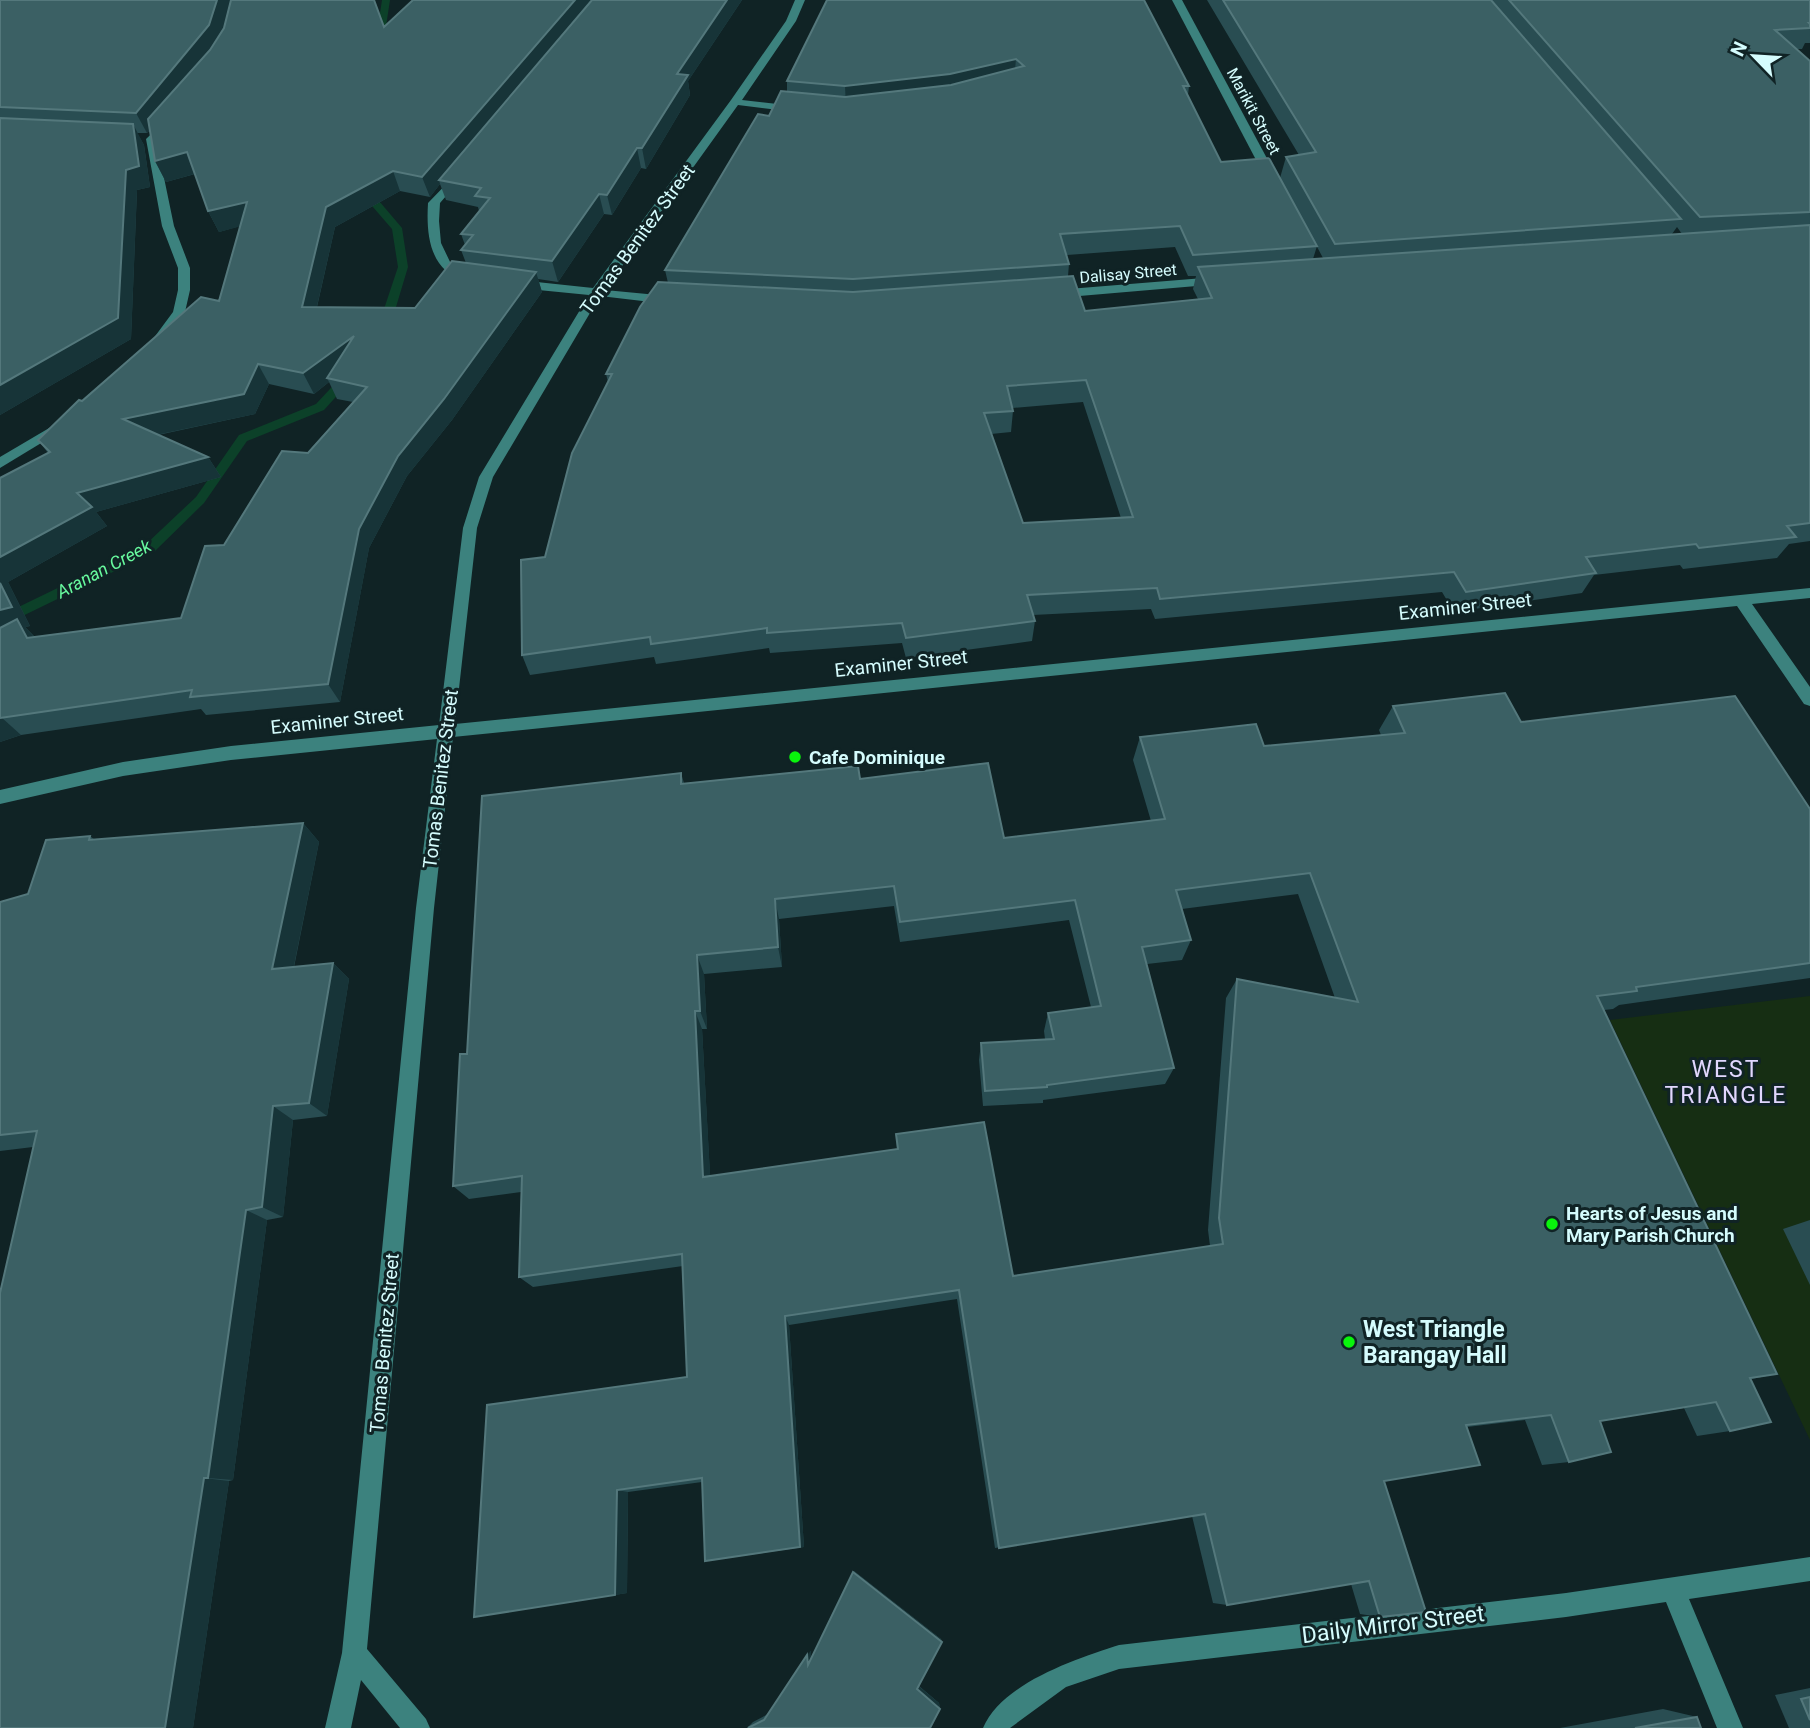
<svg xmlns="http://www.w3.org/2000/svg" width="1810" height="1728" font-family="Roboto,sans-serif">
<rect width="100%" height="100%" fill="#102325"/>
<path fill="#162e13" d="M1810,996V1440L1610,1020Z"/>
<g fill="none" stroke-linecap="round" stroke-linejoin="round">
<g fill="#0c4129" fill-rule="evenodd">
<path d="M382,0H390L383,46L379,49L375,46Z"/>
<path d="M360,188H368L402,228L408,267L390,327L384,330L378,327L398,267L392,229L360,192Z"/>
<path d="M347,374L353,378L324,410L247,441L204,503L154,552L0,627V616L144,546L196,497L239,435L316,404L343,375Z"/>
</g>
<g fill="#3c827e" fill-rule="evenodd">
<path d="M795,0H805L796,21L742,100L795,106L800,109L795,112L738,105L605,290L668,296L674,300L668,304L600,296L493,477L477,528L455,724L1810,588V598L1752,604L1810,687V706L1804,704L1737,606L453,737L434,908L367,1649L426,1719L430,1728H400L361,1680L351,1728H325L342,1653L416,908L437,739L231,760L123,776L0,804V790L123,762L231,746L439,725L463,528L479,477L589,295L518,288L512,284L518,280L593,288L731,100L786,21Z"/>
<path d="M1172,0H1182L1277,177L1275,179L1265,177Z"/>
<path d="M166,120L171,123L156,139L174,226L190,268V290L185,312L163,342L159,343L153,339L173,312L178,290V268L162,226L146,139Z"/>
<path d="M458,172L464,175L440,203L439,221L441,243L452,266L472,278L466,282C430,271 426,236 428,203Z"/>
<path d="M1216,277L1220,278V284L1056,298L1050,294L1056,290Z"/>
<path d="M56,424L63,428L61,431L0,468V457Z"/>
<path d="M1810,1557V1581L1689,1599L1743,1728H1717L1666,1602L1566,1617L1119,1669L1066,1687L1010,1728H983C1002,1683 1076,1659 1119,1645L1566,1593Z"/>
</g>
</g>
<g fill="#294d52" fill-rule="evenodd">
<path d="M0,0H231L223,30L384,27L413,0H742L688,81L690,95L646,169L641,168L612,215L604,214L558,282L538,279L542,292L452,420L407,476L369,548L340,702L206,715L201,709L21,735L0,742V478L48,453L38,440L82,401L219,301L240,226L219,232L208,211L195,174L166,182L155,161L150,130L147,133H137L144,145L150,187L137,190L131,339L0,415ZM440,184L446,200L478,207L479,211L461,234L465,245L461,250L466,263L415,308L317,307L335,227L400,191L430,197ZM329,382L337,399L353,402L224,545L181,618L35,637L25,627L30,626L8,582L107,526L96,512L221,477L208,457L158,435L255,414L269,384L314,394Z"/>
<path d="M827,0L1189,86L1188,95L1221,162L1317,246L1313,259L1323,258L1280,178L1286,157L1299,155L1207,0H1810V43H1805L1802,49H1796L1810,61V541L1789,544L1777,558L1683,569L1680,565L1594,575L1582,593L1454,612L1442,592L1155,619L1151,609L1033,615L1035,621L1032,641L906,658L902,643L770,653L769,648L656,664L654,657L530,675L522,655L545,557L608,382L606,374L668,283L665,270L769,116L787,92V81ZM1677,227L1682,234H1672ZM1175,247L1188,276H1196L1193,289L1198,299L1085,311L1068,276L1069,264L1067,255ZM1083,402L1121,518L1023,523L991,434L1011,432L1013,411L1012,408Z"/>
<path d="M1393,706L1521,722L1810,809V978L1619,1005L1613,1009L1604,1010L1777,1374L1751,1379L1730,1431L1697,1436L1684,1408L1600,1421L1569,1462L1542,1465L1525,1420L1467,1427L1384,1481L1380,1617L1360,1614L1351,1584L1227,1605L1213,1603L1192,1516L995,1548L957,1299L789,1325L804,1547L714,1560L702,1482L628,1492L627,1593L474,1617L687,1377L683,1266L533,1287L519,1277L521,1192L469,1199L453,1186L467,1054L681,773L684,783L860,779L1004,838L1151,821L1133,760L1140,737L1264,746L1381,735L1379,730ZM1298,894L1335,998L1237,979L1226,998L1208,1230L1210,1246L1013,1276L896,1134L897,1149L710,1176L702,1029H707L704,974L782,967L779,919L894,906L900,942L1069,920L1091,1007L1048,1013L1044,1031L1045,1039L981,1043L979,1060L983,1106L1043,1103V1100L1165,1084L1174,1068L1147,964L1182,960L1191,940L1182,909Z"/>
<path d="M303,823L319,842L294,967L333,963L349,979L327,1116L293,1120L283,1217L267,1220L233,1480L229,1481L193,1728L33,1147L0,1151V902L28,894L90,836L95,840Z"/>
<path d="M1810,1220V1285L1783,1229Z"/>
<path d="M854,1571L941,1639L942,1642L919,1686L939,1703L940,1709L747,1728L753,1722L768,1714L811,1651V1658Z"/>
<path d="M1810,1688V1728H1789L1775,1695Z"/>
<path d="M1663,1709L1697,1717L1701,1728H1560Z"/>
</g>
<g fill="#173438">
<path d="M217,0H231L219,45L147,133L136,113Z"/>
<path d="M575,0H596L439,180L440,184L430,197L422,177Z"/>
<path d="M727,0H742L688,81L690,95L646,169L642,148L677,74Z"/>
<path d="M1016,59L1014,80L846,107L845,86Z"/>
<path d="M133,124L144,145L150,187L137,190L131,339L0,415V385L126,170Z"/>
<path d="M637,148L641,168L612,215L607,195Z"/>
<path d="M187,152L198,173L166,182L155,161Z"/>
<path d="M393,171L400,191L335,227L312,328L302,307L326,207Z"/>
<path d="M599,194L604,214L558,282L552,261Z"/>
<path d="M247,202L257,222L219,232L208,211Z"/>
<path d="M536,272L542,292L452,420L407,476L369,548L340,702L328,684L359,529L398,456Z"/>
<path d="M354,336L327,378L329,382L314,394L303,373Z"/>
<path d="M258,364L269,384L255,414L137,439L123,419Z"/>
<path d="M208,457L221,477L96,512L107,526L8,582L30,626L25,627L35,638L45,657L0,633V557L77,493Z"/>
<path d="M1,717L21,735L0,742V718Z"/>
<path d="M303,823L319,842L290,985L272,969Z"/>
<path d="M775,899L779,919L782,967L778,947Z"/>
<path d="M697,955L704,974L707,1029L700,1011Z"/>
<path d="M333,963L349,979L327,1116L309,1103Z"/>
<path d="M695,1011L702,1029L711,1190L703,1177Z"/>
<path d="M273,1106L293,1120L283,1217L262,1207Z"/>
<path d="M246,1210L267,1220L233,1480L208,1478Z"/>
<path d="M785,1316L789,1325L804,1547H800Z"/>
<path d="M204,1478L229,1481L193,1728H165Z"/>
<path d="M617,1490L628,1492L627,1593L615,1595Z"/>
<path d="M854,1571L941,1639L942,1642L853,1572Z"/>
<path d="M811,1651V1661L808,1665L807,1655Z"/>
<path d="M916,1684L939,1703L940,1709L917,1689Z"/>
</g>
<g fill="#3b6064" stroke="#54787c" stroke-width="2" fill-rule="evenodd">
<path d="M0,0H217L209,25L136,113L0,107Z"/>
<path d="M231,0H374L384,27L413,0H575L422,177L393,171L326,207L302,307L415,308L452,261L536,272L444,399L398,456L359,529L328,684L190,697L192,690L0,718V628L17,619L27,638L181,618L205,546L224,545L282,451L308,453L367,387L327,378L354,336L303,373L258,364L244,394L123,419L208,457L77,493L92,507L0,557V478L50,452L38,440L79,400L82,401L201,297L219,301L247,202L208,211L187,152L155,161L148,119L210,50L224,28Z"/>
<path d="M592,0H727L677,74L688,75L642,148H637L607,195L599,194L552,261L461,250L473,235L461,234L490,198L475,196L481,188L439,180Z"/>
<path d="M827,0H1144L1189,86H1183L1221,162L1269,158L1317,246L1193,255L1180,226L1060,234L1069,264L853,279L665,270L758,114L769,116L781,91L845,97L951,85L1024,66L1016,59L950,74L845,86L787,81Z"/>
<path d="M1223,0H1491L1681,219L1335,244L1286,157L1316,152Z"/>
<path d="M1509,0H1810V23H1809L1810,24V28L1775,30L1810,61V212L1700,217Z"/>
<path d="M0,118L133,124L139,166L126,170L118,318L0,385Z"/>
<path d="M1810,225V523L1787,526L1796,537L1699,548L1696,544L1586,557L1596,573L1466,592L1454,572L1160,599L1157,588L1027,595L1035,621L906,638L902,623L767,633V628L651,644L650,637L522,655L521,560L545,557L572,453L612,374H606L640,307L658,282L853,292L1073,276L1085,311L1212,298L1198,267ZM1086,380L1133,517L1023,523L984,413L1013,411L1007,386Z"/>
<path d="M0,583L12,607L0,610Z"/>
<path d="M1505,693L1521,722L1735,696L1810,809V963L1636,987L1637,991L1597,996L1777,1374L1750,1378L1771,1422L1730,1431L1716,1402L1600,1421L1611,1452L1569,1462L1551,1415L1466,1425L1480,1465L1384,1481L1426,1612L1380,1617L1369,1581L1227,1605L1205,1514L999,1548L959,1290L785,1316L800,1547L705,1561L702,1478L617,1490L615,1595L474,1617L487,1405L687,1377L682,1254L519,1277L522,1176L453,1186L460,1054H467L482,796L681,773V784L858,766L860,779L988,763L1004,838L1165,819L1140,737L1256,724L1264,746L1405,733L1393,706ZM1310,873L1358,1002L1237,979L1219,1218L1223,1244L1013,1276L984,1122L896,1134L898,1149L703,1177L695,1011H700L697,955L778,947L775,899L894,886L900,922L1075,900L1101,1006L1048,1013L1054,1039L981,1043L985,1091L1047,1087V1085L1174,1068L1142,947L1191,940L1176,890Z"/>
<path d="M303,823L272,969L333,963L309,1103L273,1106L262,1207L246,1210L208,1478H204L165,1728H0V1293L37,1131L0,1135V902L28,894L46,840L90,836L89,840Z"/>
<path d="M853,1572L942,1642L917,1689L940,1709L930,1728H748L764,1720L807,1655L808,1665Z"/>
<path d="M1810,1697V1720L1801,1699Z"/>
<path d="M1697,1717L1701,1728H1635Z"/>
</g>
<g fill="#09f50c" stroke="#102325" stroke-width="2.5">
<circle cx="795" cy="757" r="7"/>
<circle cx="1552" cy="1224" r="7"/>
<circle cx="1349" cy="1342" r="7"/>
</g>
<g text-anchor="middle" stroke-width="6" stroke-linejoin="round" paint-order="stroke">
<g font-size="16" fill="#d5fcfd" stroke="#102325">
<text transform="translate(1254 111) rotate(62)" y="6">Marikit Street</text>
<text transform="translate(1128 273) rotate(-5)" y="6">Dalisay Street</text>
</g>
<g font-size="18" font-style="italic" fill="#67f99e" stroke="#102325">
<text transform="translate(104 569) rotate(-28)" y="6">Aranan Creek</text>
</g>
<g font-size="19" fill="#d5fcfd" stroke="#102325">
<text transform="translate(637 239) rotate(-54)" y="7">Tomas Benitez Street</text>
<text transform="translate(1465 606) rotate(-6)" y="7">Examiner Street</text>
<text transform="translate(901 663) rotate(-6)" y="7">Examiner Street</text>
<text transform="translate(337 720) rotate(-6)" y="7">Examiner Street</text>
<text transform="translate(440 779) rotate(-83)" y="7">Tomas Benitez Street</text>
<text transform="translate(384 1343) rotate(-85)" y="7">Tomas Benitez Street</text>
</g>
<g font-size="19" font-weight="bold" fill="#d5fcfd" stroke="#102325" text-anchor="start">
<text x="809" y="764">Cafe Dominique</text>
<text x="1566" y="1220">Hearts of Jesus and<tspan x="1566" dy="22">Mary Parish Church</tspan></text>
</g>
<g font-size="23" letter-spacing="2" fill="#e1d7fe" stroke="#102325">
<text x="1726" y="1077">WEST<tspan x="1726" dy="26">TRIANGLE</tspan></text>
</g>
<g font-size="23" font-weight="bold" fill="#d5fcfd" stroke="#102325" text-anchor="start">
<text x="1363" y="1337">West Triangle<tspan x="1363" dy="26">Barangay Hall</tspan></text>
</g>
<g font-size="23" fill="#d5fcfd" stroke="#102325">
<text transform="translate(1393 1624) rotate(-7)" y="8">Daily Mirror Street</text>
</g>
</g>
<g transform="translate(1754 56) rotate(295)" stroke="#102325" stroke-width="5" paint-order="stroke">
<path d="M0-5L12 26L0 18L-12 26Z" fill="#d5fcfd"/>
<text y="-10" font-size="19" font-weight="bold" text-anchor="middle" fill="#d5fcfd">N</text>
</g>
</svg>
